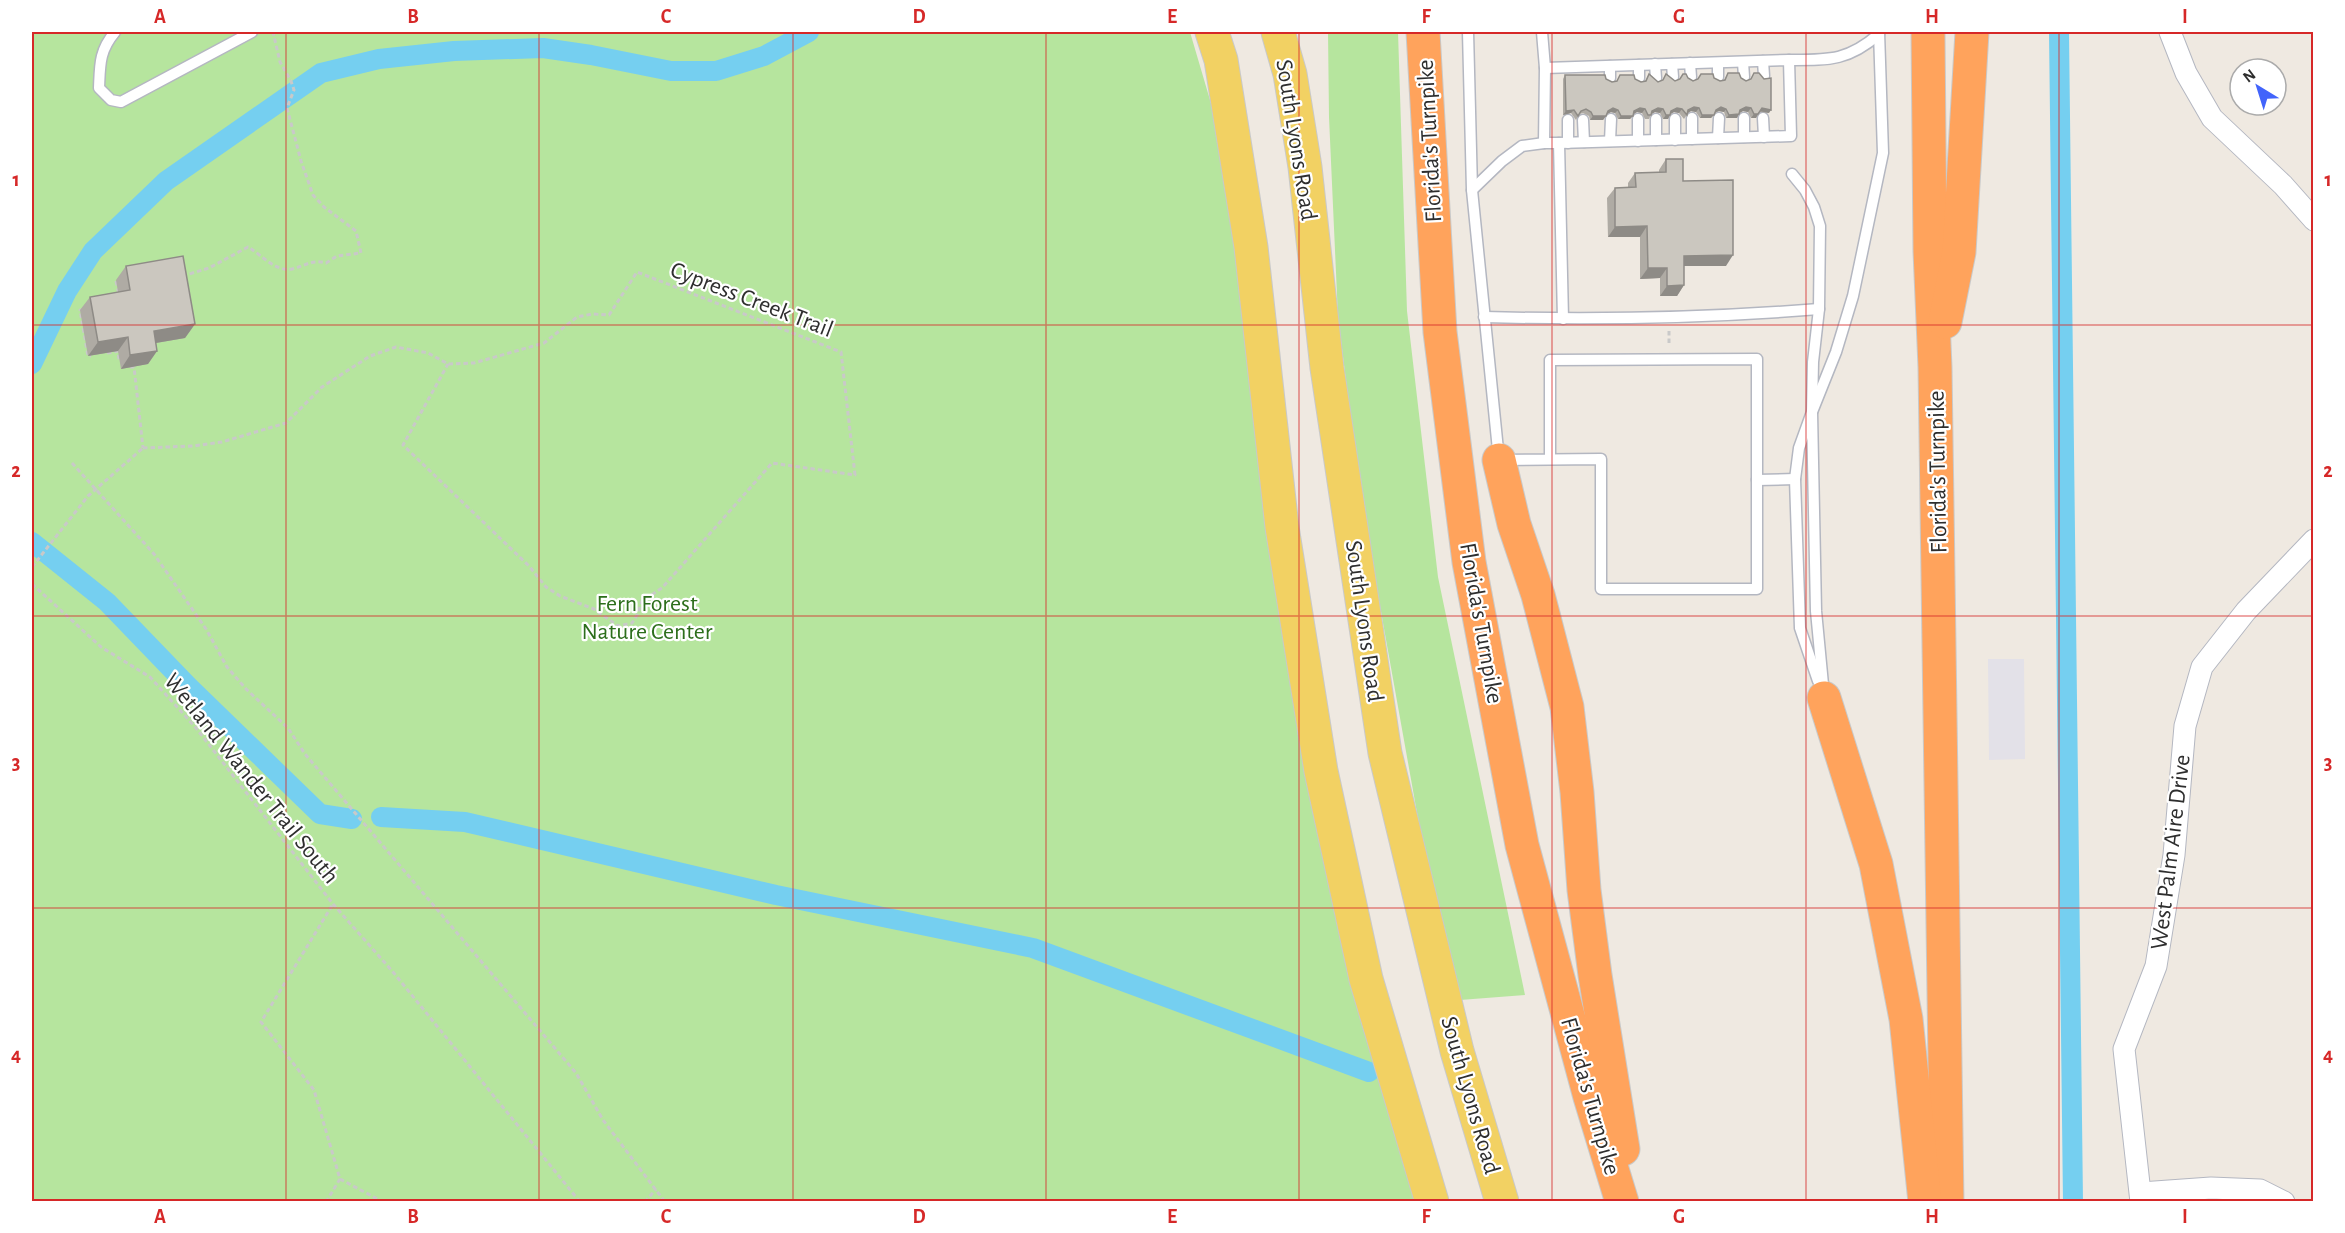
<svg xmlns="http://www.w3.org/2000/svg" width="2345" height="1233" font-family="'Alegreya Sans',sans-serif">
<rect width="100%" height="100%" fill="#efe9e1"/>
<path fill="#e3e1e8" d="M1988,659H2024L2025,759L1989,760Z"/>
<g fill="#b6e59e">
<path d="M32,32H1190L1215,117L1282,527L1422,1201H32Z"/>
<path d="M1328,32H1398L1407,311L1438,577L1525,995L1460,1000L1419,824L1361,500L1338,317L1329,117Z"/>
</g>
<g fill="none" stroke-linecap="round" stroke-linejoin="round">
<g stroke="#75cff0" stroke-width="20">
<path d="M2059,32L2073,1202"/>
<path d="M32,364L67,291L93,251L166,181L321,73L379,59L454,51L543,48L591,55L671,71H716L764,56L809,32"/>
<path d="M32,542L107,602L188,686L320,814L352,819"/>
<path d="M381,817L465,822L776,895L1033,948L1369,1072"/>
</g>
<defs>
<g id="lane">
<path d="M115,32C99,51 100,65 99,88L111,100L121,102L252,32"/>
<path d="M1468,32L1472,190L1499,460L1601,459V589H1757V359L1550,360V459"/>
<path d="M1542,32L1545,68L1544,143H1559L1563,319"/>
<path d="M1789,60C1829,60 1848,61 1879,34"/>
<path d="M1763,61L1764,76"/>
<path d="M1743,62L1744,77"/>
<path d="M1690,63L1691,77"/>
<path d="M1655,64L1656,78"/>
<path d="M1672,64L1673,77"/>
<path d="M1639,65V78"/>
<path d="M1610,66V78"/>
<path d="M1545,68L1789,60L1791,136L1559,143"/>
<path d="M1718,77V63"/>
<path d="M1692,118V139"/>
<path d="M1763,118L1764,137"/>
<path d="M1638,119V141"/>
<path d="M1675,119V140"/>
<path d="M1568,120V143"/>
<path d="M1583,120L1584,142"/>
<path d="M1744,137V118"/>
<path d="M1718,138L1719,118"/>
<path d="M1656,140V119"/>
<path d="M1610,141L1611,119"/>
<path d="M1792,174L1805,190L1814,207L1820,226L1819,309L1813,362L1812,412L1799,448L1795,479L1800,628L1818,681"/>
<path d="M1472,190L1502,161L1522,146L1544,143"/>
<path d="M1484,317C1595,320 1708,318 1819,309"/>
<path d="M1757,480L1795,479"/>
<path d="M1824,695L1816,611L1812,412L1836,352L1853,296L1883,153L1879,32"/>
</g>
<g id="street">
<path d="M2170,32L2186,73L2212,118L2283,185L2314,220"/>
<path d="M2141,1193L2211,1188L2260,1190L2284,1202"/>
<path d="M2141,1202L2124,1049L2156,966L2174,855L2185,726L2202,667L2246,611L2314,540"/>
</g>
<g id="primary">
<path d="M1212,32L1221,60L1251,247L1282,527L1321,771L1366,979L1432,1202"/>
<path d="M1278,32L1290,74L1305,167L1327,368L1385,753L1457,1051L1502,1202"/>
</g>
<g id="highway">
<path d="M1423,32L1440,332L1469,562L1522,845L1590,1097L1622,1202"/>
<path d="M1928,32L1930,251L1935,367L1947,1202"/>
<path d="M1945,322L1959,252L1972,32"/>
<path d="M1499,460L1514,524L1538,595L1567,707L1577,792L1584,890L1595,975L1623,1149"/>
<path d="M1824,698L1876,864L1906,1019L1925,1202"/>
</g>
</defs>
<use href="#lane" stroke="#b4b7c1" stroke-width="13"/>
<use href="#street" stroke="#b4b7c1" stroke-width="23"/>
<use href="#primary" stroke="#c9c9c9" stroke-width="35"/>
<use href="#highway" stroke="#c9c9c9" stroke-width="35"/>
<g stroke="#c9c9c9" stroke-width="3" stroke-dasharray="4.5 3" stroke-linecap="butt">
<path d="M183,273L186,275L209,268L248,247C262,255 275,272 292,269C305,266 312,259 326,263L337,256L361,253L356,231L324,207L313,195L301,161L287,108L294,90L291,81L280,62L273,32"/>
<path d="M116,281L119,295"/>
<path d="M84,310H80L88,356H91"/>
<path d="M1669,331V345"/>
<path d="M107,353L118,351L119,360"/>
<path d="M130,367H134L143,448"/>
<path d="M143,448L193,446L222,442L286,423L322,387L370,356L396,347L428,353L448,364L474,363L544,343L577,317L592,314L609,315L637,272L841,352L855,475L772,463L662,588L642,601L637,615L632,623L618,626L594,609L560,596L546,587L529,566L403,445L448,364"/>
<path d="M72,463L154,554L206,629L227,667L246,689L288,728L305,754L576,1073L603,1120L665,1202"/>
<path d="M32,567L88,496L143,448"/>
<path d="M32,584L101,647L150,677L196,728L333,904L393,972L580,1202"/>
<path d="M340,1179L383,1202"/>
<path d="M326,1202L340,1179L314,1090L261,1022L333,904"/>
<path d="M645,1202L656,1189"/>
</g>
<use href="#lane" stroke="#fff" stroke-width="10"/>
<use href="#street" stroke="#fff" stroke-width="21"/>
<use href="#primary" stroke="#f2d163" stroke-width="33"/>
<use href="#highway" stroke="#ffa35c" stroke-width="33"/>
</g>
<g fill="#afaba4">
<path d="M1728,73L1746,81L1750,80L1754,73L1769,113L1760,112L1756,118H1751L1748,112L1743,111L1739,113L1737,118H1726L1724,112L1719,111L1715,113L1711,118H1700L1696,112L1691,111L1688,113L1684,119L1679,113L1674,112L1670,114L1668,119H1663L1660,113L1655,112L1651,114L1649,119H1645L1642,113L1637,112L1634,114L1630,119H1618L1615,113L1611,112L1607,114L1603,120H1590L1589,116L1583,113L1579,114L1576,120L1571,113L1563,115V79L1565,75L1606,79L1612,82L1635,79L1641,82L1645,81L1649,74L1658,82L1662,81L1666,74L1675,81L1679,80L1683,74L1688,78L1693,81L1697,80L1701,74L1714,78L1720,81L1724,80Z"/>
<path d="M1666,159L1683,181L1726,266H1684V285L1677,296H1660V278L1640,279V237H1608L1607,198L1615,188L1628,187V183L1635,173H1659V170Z"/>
<path d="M126,266L195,324L185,338L156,343L157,351L148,364L121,369L118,351L88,356L80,310L90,297L118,292L116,280Z"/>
</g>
<g fill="#8e8b86">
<path d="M1694,107L1699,108L1696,112L1691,111L1686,114L1688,110Z"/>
<path d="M1721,107L1726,109L1724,112L1719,111L1713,113L1716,110Z"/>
<path d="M1746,107L1751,108L1748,112L1743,111L1738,114L1740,110Z"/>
<path d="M1613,108L1618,110L1615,113L1611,112L1605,115L1608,111Z"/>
<path d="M1640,108L1645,109L1642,113L1637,112L1632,115L1634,111Z"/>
<path d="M1658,108L1663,109L1660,113L1655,112L1650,115L1652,111Z"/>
<path d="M1677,108L1682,109L1679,113L1674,112L1669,115L1671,111Z"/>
<path d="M1762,108L1771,110L1769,113L1759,111Z"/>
<path d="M1574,110L1571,113L1563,115L1566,111Z"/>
<path d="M1739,114L1737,118H1726L1729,115Z"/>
<path d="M1754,114H1758L1756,118H1751Z"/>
<path d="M1666,115H1670L1668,119H1663Z"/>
<path d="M1702,115H1714L1711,118H1700Z"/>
<path d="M1593,116H1606L1603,120H1590Z"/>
<path d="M1621,116H1633L1630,119H1618Z"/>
<path d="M1647,226L1640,237H1608L1615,227Z"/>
<path d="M1733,255L1726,266H1677L1684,256Z"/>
<path d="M1648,268H1667L1660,278L1640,279Z"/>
<path d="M1684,285L1677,296H1660L1667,286Z"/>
<path d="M195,324L185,338L144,345L154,331Z"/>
<path d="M128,337L118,351L88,356L98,342Z"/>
<path d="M157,351L148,364L121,369L130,355Z"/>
</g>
<g fill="#cbc7bf" stroke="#8e8b86" stroke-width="1.5">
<path d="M1728,73H1739L1741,78L1746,81L1751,79L1754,73H1759L1764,79L1771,78V110L1762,108L1758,114H1754L1751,108L1746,107L1740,110L1739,114L1729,115L1726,109L1721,107L1716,110L1714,115H1702L1699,108L1694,107L1688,110L1687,115L1682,109L1677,108L1671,111L1670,115H1666L1663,109L1658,108L1652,111L1651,115H1648L1645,109L1640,108L1634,111L1633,116H1621L1618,110L1613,108L1608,111L1606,116H1593L1591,112L1586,109L1581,111L1578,116L1574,110L1566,111L1565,75H1605L1606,79L1612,82L1617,81L1620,75H1634L1635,79L1641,82L1646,81L1649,74L1658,82L1663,80L1666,74L1675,81L1680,79L1683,74H1686L1688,78L1693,81L1698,79L1701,74H1713L1714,78L1720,81L1725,80Z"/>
<path d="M1666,159H1683V181L1733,180V255L1684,256V285L1667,286V268H1648L1647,226L1615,227V188L1636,187L1635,173L1666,172Z"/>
<path d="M183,256L195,324L154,331L157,351L130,355L128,337L98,342L90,297L130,290L126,266Z"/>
</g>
<path fill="none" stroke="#d62828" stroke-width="1.5" stroke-opacity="0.55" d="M286,32V1202M539,32V1202M793,32V1202M1046,32V1202M1299,32V1202M1552,32V1202M1806,32V1202M2059,32V1202M32,325H2314M32,616H2314M32,908H2314"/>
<g text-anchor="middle" stroke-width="4.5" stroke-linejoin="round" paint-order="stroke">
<g font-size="24" fill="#2e2e2e" stroke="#fff">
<text transform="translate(1297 140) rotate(81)" y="8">South Lyons Road</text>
<text transform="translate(1429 141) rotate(-93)" y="8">Florida's Turnpike</text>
<text transform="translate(752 299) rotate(21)" y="8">Cypress Creek Trail</text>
<text transform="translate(1937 472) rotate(-91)" y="8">Florida's Turnpike</text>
<text transform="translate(1365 621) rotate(82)" y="8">South Lyons Road</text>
<text transform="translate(1482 623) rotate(80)" y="8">Florida's Turnpike</text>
<text transform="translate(252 778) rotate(51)" y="8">Wetland Wander Trail South</text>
<text transform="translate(2170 852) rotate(-83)" y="8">West Palm Aire Drive</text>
<text transform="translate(1471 1095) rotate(74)" y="8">South Lyons Road</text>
<text transform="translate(1591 1096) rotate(74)" y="8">Florida's Turnpike</text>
</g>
<g font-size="24" fill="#2c6e1b" stroke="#fff">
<text x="647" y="611">Fern Forest<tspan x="647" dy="28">Nature Center</tspan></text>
</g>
</g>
<rect width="2345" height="1233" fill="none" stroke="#ffffff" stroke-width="66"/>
<g transform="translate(2258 87) rotate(322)"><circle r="28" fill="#ffffff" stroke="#ababab" stroke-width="1.5"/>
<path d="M0-4.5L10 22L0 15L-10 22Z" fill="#4264fb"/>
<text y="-9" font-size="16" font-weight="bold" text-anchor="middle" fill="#2e2e2e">N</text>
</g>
<rect x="33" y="33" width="2279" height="1167" fill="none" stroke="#d62828" stroke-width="2"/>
<g font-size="20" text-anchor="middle" font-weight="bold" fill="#d62828">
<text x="160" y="23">A</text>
<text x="413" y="23">B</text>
<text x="666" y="23">C</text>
<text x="919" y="23">D</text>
<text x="1172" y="23">E</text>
<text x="1426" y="23">F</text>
<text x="1679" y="23">G</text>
<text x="1932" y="23">H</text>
<text x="2185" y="23">I</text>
<text x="16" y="186">1</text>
<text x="2328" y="186">1</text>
<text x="16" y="477">2</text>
<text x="2328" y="477">2</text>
<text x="16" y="769">3</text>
<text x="2328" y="769">3</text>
<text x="16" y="1061">4</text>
<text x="2328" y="1061">4</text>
<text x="160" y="1223">A</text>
<text x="413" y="1223">B</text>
<text x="666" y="1223">C</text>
<text x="919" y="1223">D</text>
<text x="1172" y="1223">E</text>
<text x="1426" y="1223">F</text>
<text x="1679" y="1223">G</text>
<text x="1932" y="1223">H</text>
<text x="2185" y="1223">I</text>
</g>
</svg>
